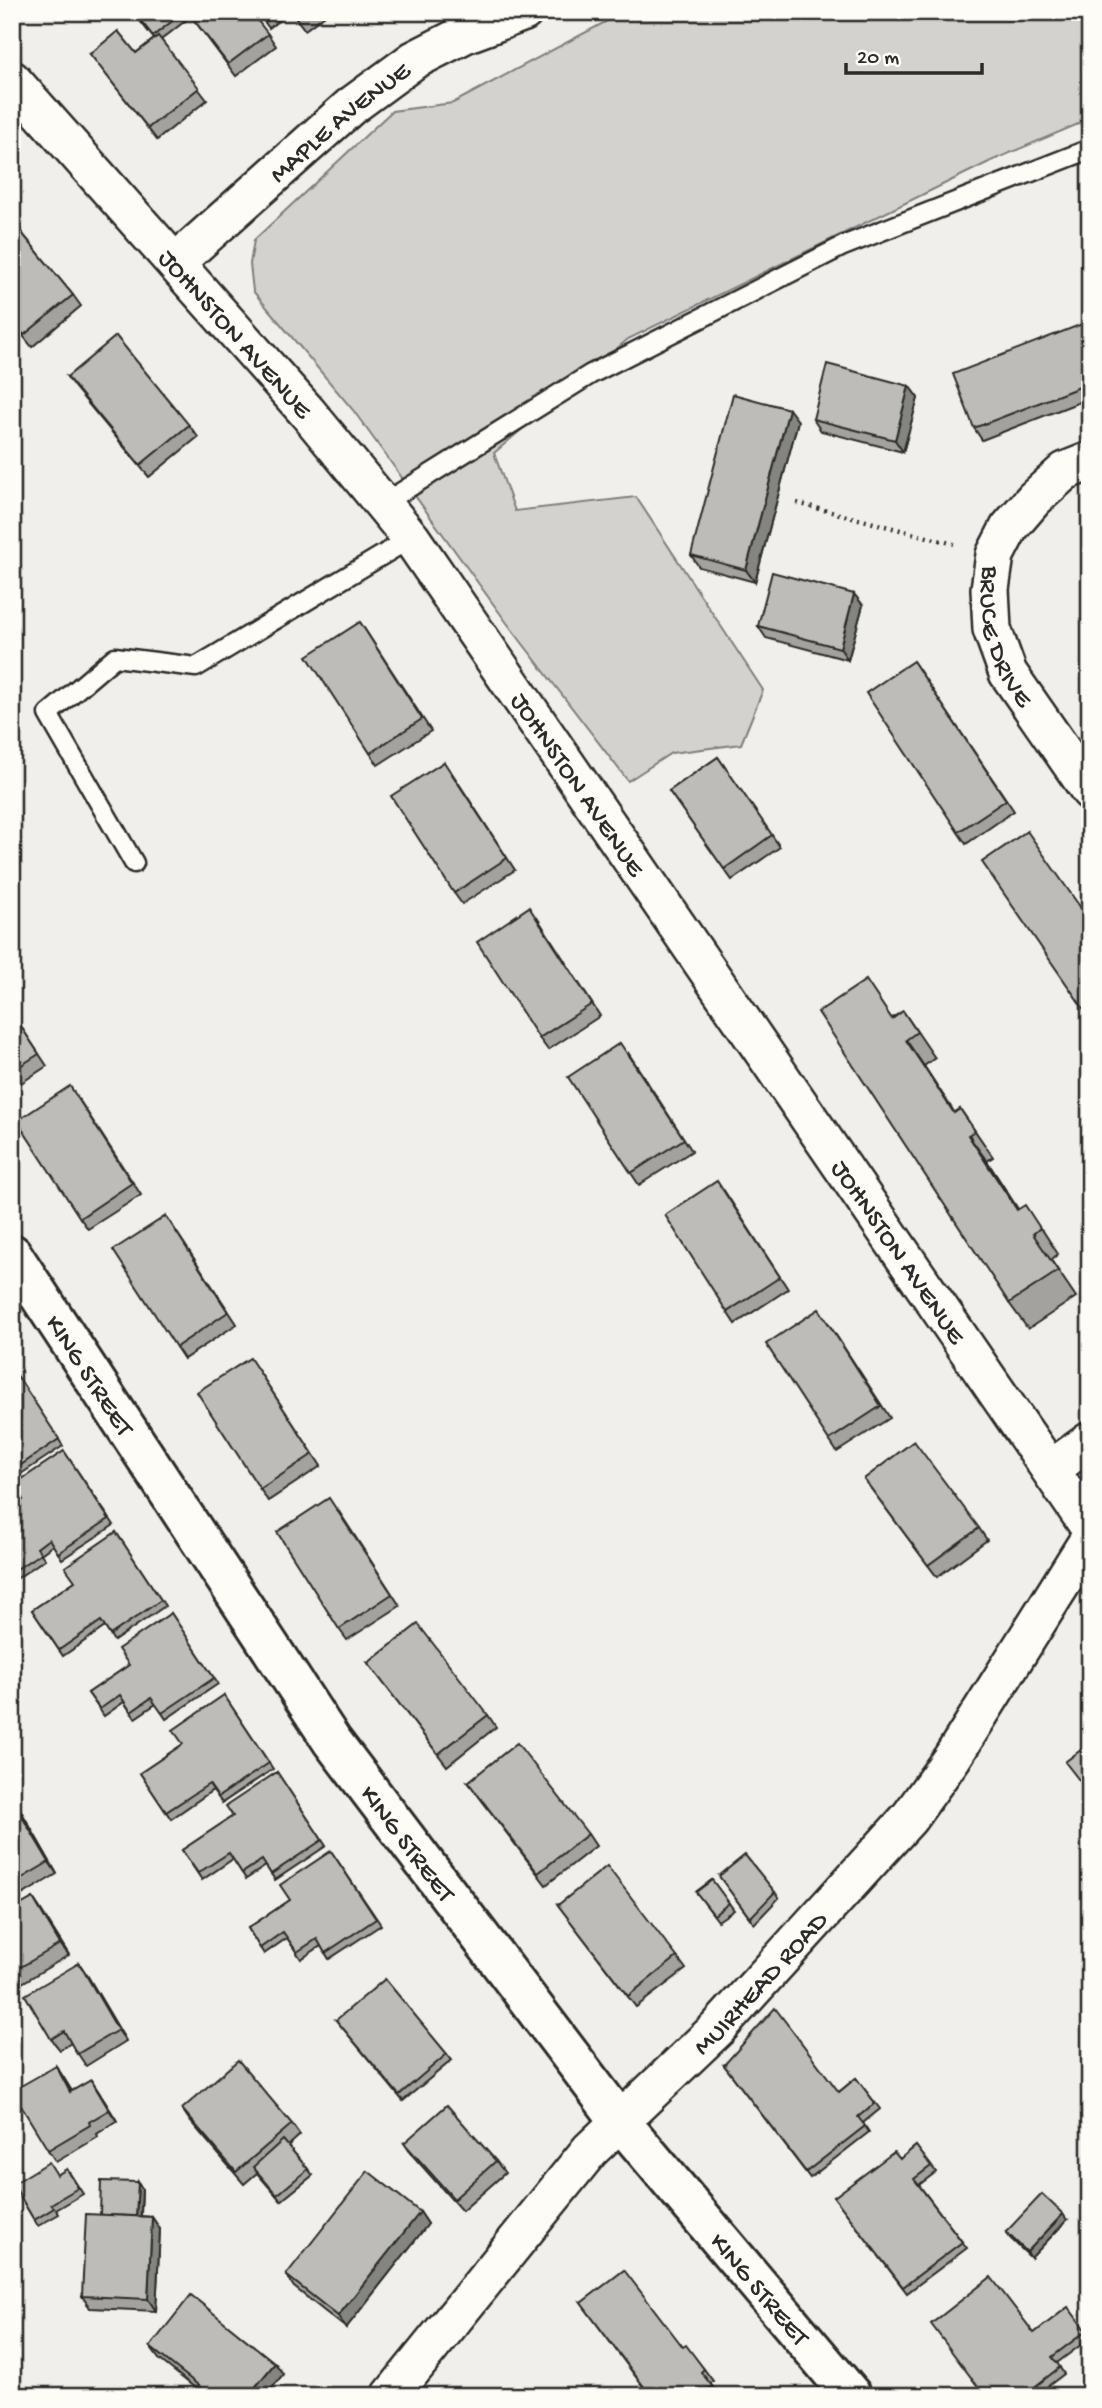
<svg xmlns="http://www.w3.org/2000/svg" width="1102" height="2408" font-family="'Gochi Hand',sans-serif">
<rect width="100%" height="100%" fill="#f0efeb"/>
<filter id="ink" filterUnits="userSpaceOnUse"><feTurbulence type="fractalNoise" baseFrequency=".0143" numOctaves="2"/><feDisplacementMap in="SourceGraphic" scale="14" xChannelSelector="R" yChannelSelector="G"/><feConvolveMatrix kernelMatrix="1 2 1 2 8 2 1 2 1" color-interpolation-filters="sRGB"/></filter>
<g filter="url(#ink)">
<path fill="#d3d2cf" stroke="#7f7e7d" stroke-width="2" d="M624,12H1090V119L991,161L628,339L494,453L515,511L636,497L763,690L741,744L671,753L628,781L507,623L353,410L253,291L250,264L254,240L392,111L453,103Z"/>
<g fill="none" stroke-linecap="round" stroke-linejoin="round">
<defs>
<g id="service">
<path d="M384,503L591,374L843,246L1090,149"/>
<path d="M134,863L48,714L115,657L196,667L411,538"/>
</g>
<g id="minor">
<path id="s1" d="M12,80L308,413L411,538L1090,1528"/>
<path id="s2" d="M175,263L350,107L414,60L465,34L524,12"/>
<path id="s3" d="M1090,461L1065,471L1034,499L1009,528L995,555L990,589L992,629L1008,673L1090,791"/>
<path d="M1051,1469L1090,1441"/>
<path id="s4" d="M391,2396L590,2150L717,2029L909,1818L952,1758L1090,1538"/>
</g>
<g id="secondary">
<path id="s5" d="M12,1254L332,1741L620,2121L852,2396"/>
</g>
</defs>
<use href="#service" stroke="#2b2b2b" stroke-width="23"/>
<use href="#minor" stroke="#2b2b2b" stroke-width="42"/>
<use href="#secondary" stroke="#2b2b2b" stroke-width="44"/>
<path stroke="#2b2b2b" stroke-width="4.5" stroke-dasharray="2 5" stroke-linecap="butt" d="M797,503L954,544"/>
<use href="#service" stroke="#fdfcf7" stroke-width="18"/>
<use href="#minor" stroke="#fdfcf7" stroke-width="37"/>
<use href="#secondary" stroke="#fdfcf7" stroke-width="38"/>
</g>
<g fill="#a3a29e" stroke="#2b2b2b" stroke-width="2">
<path d="M133,12H186L190,17L161,40L207,100L157,140L90,54L136,53L154,39Z"/>
<path d="M188,12L268,34L276,46L236,76Z"/>
<path d="M257,12H284L286,15L269,28Z"/>
<path d="M291,12H329L305,30Z"/>
<path d="M12,221L73,295L81,306L32,347L12,322Z"/>
<path d="M1090,321V398L982,440L974,428Z"/>
<path d="M67,377L189,425L198,437L149,477L75,388Z"/>
<path d="M909,386L918,398L903,452L821,431L813,419Z"/>
<path d="M798,421L755,582L699,567L691,555Z"/>
<path d="M863,605L848,660L766,638L758,626Z"/>
<path d="M360,622L431,731L378,765L370,753Z"/>
<path d="M913,661L1014,811L966,844L958,832Z"/>
<path d="M718,757L780,847L732,880L669,791Z"/>
<path d="M452,773L515,870L462,904L454,893Z"/>
<path d="M538,919L600,1016L548,1050L539,1038Z"/>
<path d="M903,1011L935,1058L924,1066L954,1113L960,1109L993,1157L987,1161L1018,1209L1043,1231L1058,1254L1051,1260L1076,1297L1028,1329L1009,1303L892,1018Z"/>
<path d="M12,1013L47,1066L12,1089Z"/>
<path d="M629,1054L692,1151L639,1185L631,1173Z"/>
<path d="M78,1098L141,1195L88,1229L80,1218Z"/>
<path d="M725,1192L788,1289L735,1324L727,1312Z"/>
<path d="M174,1228L237,1324L184,1359L176,1347Z"/>
<path d="M819,1309L890,1418L837,1452L829,1440Z"/>
<path d="M258,1370L321,1466L268,1501L260,1489Z"/>
<path d="M14,1371L63,1446L12,1480V1372Z"/>
<path d="M64,1451L114,1525L62,1559L53,1545L41,1554L45,1559L15,1580L12,1576V1507L23,1500Z"/>
<path d="M872,1490L979,1528L987,1540L937,1577Z"/>
<path d="M338,1510L400,1606L347,1640L339,1629Z"/>
<path d="M116,1532L165,1606L114,1641L105,1627L63,1656L32,1610L75,1581Z"/>
<path d="M171,1613L218,1684L166,1719L156,1704L135,1718L124,1702L104,1716L88,1693L129,1665Z"/>
<path d="M368,1663L488,1715L496,1727L447,1766Z"/>
<path d="M224,1695L273,1769L222,1803L213,1790L171,1819L140,1773L183,1744Z"/>
<path d="M277,1772L326,1846L275,1880L266,1866L246,1879L233,1859L202,1880L182,1850L233,1816Z"/>
<path d="M468,1782L588,1834L596,1846L546,1885Z"/>
<path d="M12,1800L21,1811L57,1874L12,1901Z"/>
<path d="M331,1851L381,1925L329,1959L321,1946L301,1959L287,1938L264,1954L248,1928L290,1900Z"/>
<path d="M719,1876L775,1892L779,1898L754,1924Z"/>
<path d="M712,1880L734,1910L718,1921L696,1892Z"/>
<path d="M33,1898L69,1955L12,1989V1910Z"/>
<path d="M558,1905L677,1957L686,1969L636,2007Z"/>
<path d="M79,1963L87,1975L126,2041L86,2066L71,2043L60,2050L51,2039Z"/>
<path d="M336,2020L447,2054L452,2060L403,2101Z"/>
<path d="M724,2065L839,2092L856,2078L880,2109L863,2123L869,2132L810,2178Z"/>
<path d="M56,2066L72,2091L91,2080L117,2121L97,2134L98,2137L56,2162L48,2150Z"/>
<path d="M182,2109L292,2124L300,2135L288,2146L313,2175L281,2201L257,2173L244,2184L190,2121Z"/>
<path d="M404,2143L496,2161L505,2173L462,2211L412,2155Z"/>
<path d="M916,2146L936,2172L919,2185L967,2248L907,2293L834,2197L900,2159Z"/>
<path d="M67,2169L83,2194L56,2210L59,2214L38,2226L14,2187L12,2188V2177L15,2182L57,2175Z"/>
<path d="M138,2182L142,2189L141,2216L152,2217L160,2229L156,2311L90,2308L82,2296L100,2215Z"/>
<path d="M420,2212L428,2224L346,2328L294,2287L286,2275Z"/>
<path d="M1067,2220L1031,2258L1010,2238L1006,2232Z"/>
<path d="M581,2303L683,2347L704,2369L713,2381L710,2383L719,2396H650Z"/>
<path d="M1086,2331L1090,2338L1057,2363L1064,2374L1035,2396H985L1034,2333Z"/>
<path d="M150,2347L275,2363L283,2374L266,2396H205L159,2359Z"/>
</g>
<g fill="#848481" stroke="#2b2b2b" stroke-width="2">
<path d="M909,386L918,398L903,452L895,440Z"/>
<path d="M789,409L798,421L755,582L746,570Z"/>
<path d="M854,594L863,605L848,660L840,648Z"/>
<path d="M906,1040L924,1066L972,1139L954,1113Z"/>
<path d="M968,1135L987,1161L1035,1236L1017,1210Z"/>
<path d="M13,1800L21,1811L57,1874L49,1862Z"/>
<path d="M33,1898L41,1910L69,1955L60,1944Z"/>
<path d="M79,1963L87,1975L126,2041L118,2030Z"/>
<path d="M56,2066L64,2078L79,2104L70,2092Z"/>
<path d="M91,2080L99,2092L117,2121L109,2110Z"/>
<path d="M138,2182L142,2189L140,2228L136,2222Z"/>
<path d="M420,2212L428,2224L346,2328L338,2316Z"/>
<path d="M1063,2214L1067,2220L1031,2258L1027,2252Z"/>
<path d="M152,2217L160,2229L156,2311L148,2299Z"/>
<path d="M275,2363L283,2374L266,2396H248Z"/>
</g>
<g fill="#bdbcb8" stroke="#2b2b2b" stroke-width="2">
<path d="M134,12H184L153,36Z"/>
<path d="M188,12H251L268,34L228,64Z"/>
<path d="M258,12H277L265,22Z"/>
<path d="M292,12H305L297,18Z"/>
<path d="M118,31L136,53L158,36L199,88L148,128L90,54Z"/>
<path d="M12,221L73,295L24,335L12,321Z"/>
<path d="M1090,321V383L974,428L953,374Z"/>
<path d="M116,336L189,425L140,465L67,377Z"/>
<path d="M827,364L909,386L895,440L813,419Z"/>
<path d="M733,394L789,409L746,570L691,555Z"/>
<path d="M772,572L854,594L840,648L758,626Z"/>
<path d="M360,622L422,719L370,753L307,656Z"/>
<path d="M913,661L1006,800L958,832L866,693Z"/>
<path d="M718,757L772,835L724,869L669,791Z"/>
<path d="M444,762L507,858L454,893L391,796Z"/>
<path d="M1027,831L1090,921V1018L982,862Z"/>
<path d="M529,907L592,1004L539,1038L477,942Z"/>
<path d="M866,980L892,1019L903,1011L917,1032L906,1040L954,1113L960,1109L975,1131L968,1135L1017,1210L1025,1205L1040,1228L1033,1234L1058,1271L1009,1303L818,1012Z"/>
<path d="M12,1013L39,1054L12,1071Z"/>
<path d="M620,1043L684,1139L631,1173L568,1077Z"/>
<path d="M70,1086L132,1183L80,1218L17,1121Z"/>
<path d="M717,1181L780,1277L727,1312L665,1215Z"/>
<path d="M166,1216L228,1312L176,1347L113,1250Z"/>
<path d="M819,1309L881,1406L829,1440L766,1344Z"/>
<path d="M250,1358L313,1454L260,1489L197,1392Z"/>
<path d="M14,1371L59,1439L12,1471V1372Z"/>
<path d="M914,1441L979,1528L928,1565L864,1479Z"/>
<path d="M64,1451L109,1519L58,1553L49,1539L37,1548L41,1553L12,1572V1507L23,1500L13,1485Z"/>
<path d="M329,1498L392,1594L339,1629L277,1532Z"/>
<path d="M116,1532L161,1600L110,1635L101,1621L59,1650L32,1610L75,1581L65,1567Z"/>
<path d="M171,1613L214,1678L162,1713L151,1698L131,1712L120,1695L100,1709L88,1693L129,1665L118,1649Z"/>
<path d="M418,1624L488,1715L438,1754L368,1663Z"/>
<path d="M224,1695L269,1763L218,1797L209,1784L166,1812L140,1773L183,1744L173,1730Z"/>
<path d="M517,1743L588,1834L538,1873L468,1782Z"/>
<path d="M1090,1743V1794L1065,1762Z"/>
<path d="M277,1772L322,1840L271,1874L262,1860L242,1873L229,1853L198,1873L182,1850L233,1816L226,1806Z"/>
<path d="M12,1800L49,1862L12,1884Z"/>
<path d="M331,1851L376,1919L325,1953L317,1939L297,1952L283,1932L260,1948L248,1928L290,1900L280,1885Z"/>
<path d="M745,1855L775,1892L750,1918L719,1876Z"/>
<path d="M607,1866L677,1957L628,1996L558,1905Z"/>
<path d="M712,1880L729,1903L714,1915L696,1892Z"/>
<path d="M33,1898L60,1944L12,1972V1910Z"/>
<path d="M79,1963L118,2030L77,2054L64,2031L51,2039L25,1995Z"/>
<path d="M385,1979L447,2054L399,2095L336,2020Z"/>
<path d="M775,2008L839,2092L856,2078L875,2103L858,2117L865,2126L806,2172L724,2065Z"/>
<path d="M238,2060L292,2124L236,2172L182,2109Z"/>
<path d="M56,2066L70,2092L91,2080L109,2110L89,2122L90,2125L48,2150L12,2091Z"/>
<path d="M447,2105L496,2161L454,2199L404,2143Z"/>
<path d="M283,2140L308,2169L277,2195L253,2167Z"/>
<path d="M916,2146L931,2166L914,2179L962,2242L903,2287L834,2197L894,2152L900,2159Z"/>
<path d="M49,2162L57,2175L67,2169L78,2188L51,2204L54,2208L34,2220L13,2184Z"/>
<path d="M368,2171L420,2212L338,2316L286,2275Z"/>
<path d="M101,2181L138,2182L136,2216L100,2215Z"/>
<path d="M1042,2194L1063,2214L1027,2252L1006,2232Z"/>
<path d="M86,2214L152,2217L148,2299L82,2296Z"/>
<path d="M624,2270L683,2347L686,2345L704,2369L701,2372L712,2386L700,2396H651L581,2303Z"/>
<path d="M991,2277L1034,2333L1068,2307L1086,2331L1052,2357L1060,2367L1023,2396H985L931,2324Z"/>
<path d="M191,2295L275,2363L248,2396H212L150,2347Z"/>
<path d="M1090,2388V2396H1080Z"/>
</g>
</g>
<g text-anchor="middle" stroke-width="5" stroke-linejoin="round" paint-order="stroke">
<g font-size="26" fill="#2b2b2b" stroke="#fdfcf7">
<text dy="9" stroke="none"><textPath href="#s2" startOffset="217">MAPLE AVENUE</textPath></text>
<text dy="9" stroke="none"><textPath href="#s1" startOffset="338">JOHNSTON AVENUE</textPath></text>
<text dy="9" stroke="none"><textPath href="#s3" startOffset="222">BRUCE DRIVE</textPath></text>
<text dy="9" stroke="none"><textPath href="#s1" startOffset="905">JOHNSTON AVENUE</textPath></text>
<text dy="9" stroke="none"><textPath href="#s1" startOffset="1472">JOHNSTON AVENUE</textPath></text>
<text dy="9" stroke="none"><textPath href="#s5" startOffset="144">KING STREET</textPath></text>
<text dy="9" stroke="none"><textPath href="#s5" startOffset="710">KING STREET</textPath></text>
<text dy="9" stroke="none"><textPath href="#s4" startOffset="555">MUIRHEAD ROAD</textPath></text>
<text dy="9" stroke="none"><textPath href="#s5" startOffset="1278">KING STREET</textPath></text>
</g>
</g>
<rect width="1102" height="2408" fill="none" stroke="#fdfcf7" stroke-width="42"/>
<rect x="21" y="21" width="1060" height="2366" fill="none" stroke="#2b2b2b" stroke-width="2.5" filter="url(#ink)"/>
<path d="M846 63v10h136v-10" fill="none" stroke="#2b2b2b" stroke-width="3.5"/>
<text x="857" y="63" font-size="21" fill="#2b2b2b" stroke="#fdfcf7" stroke-width="5" paint-order="stroke">20 m</text>
</svg>
